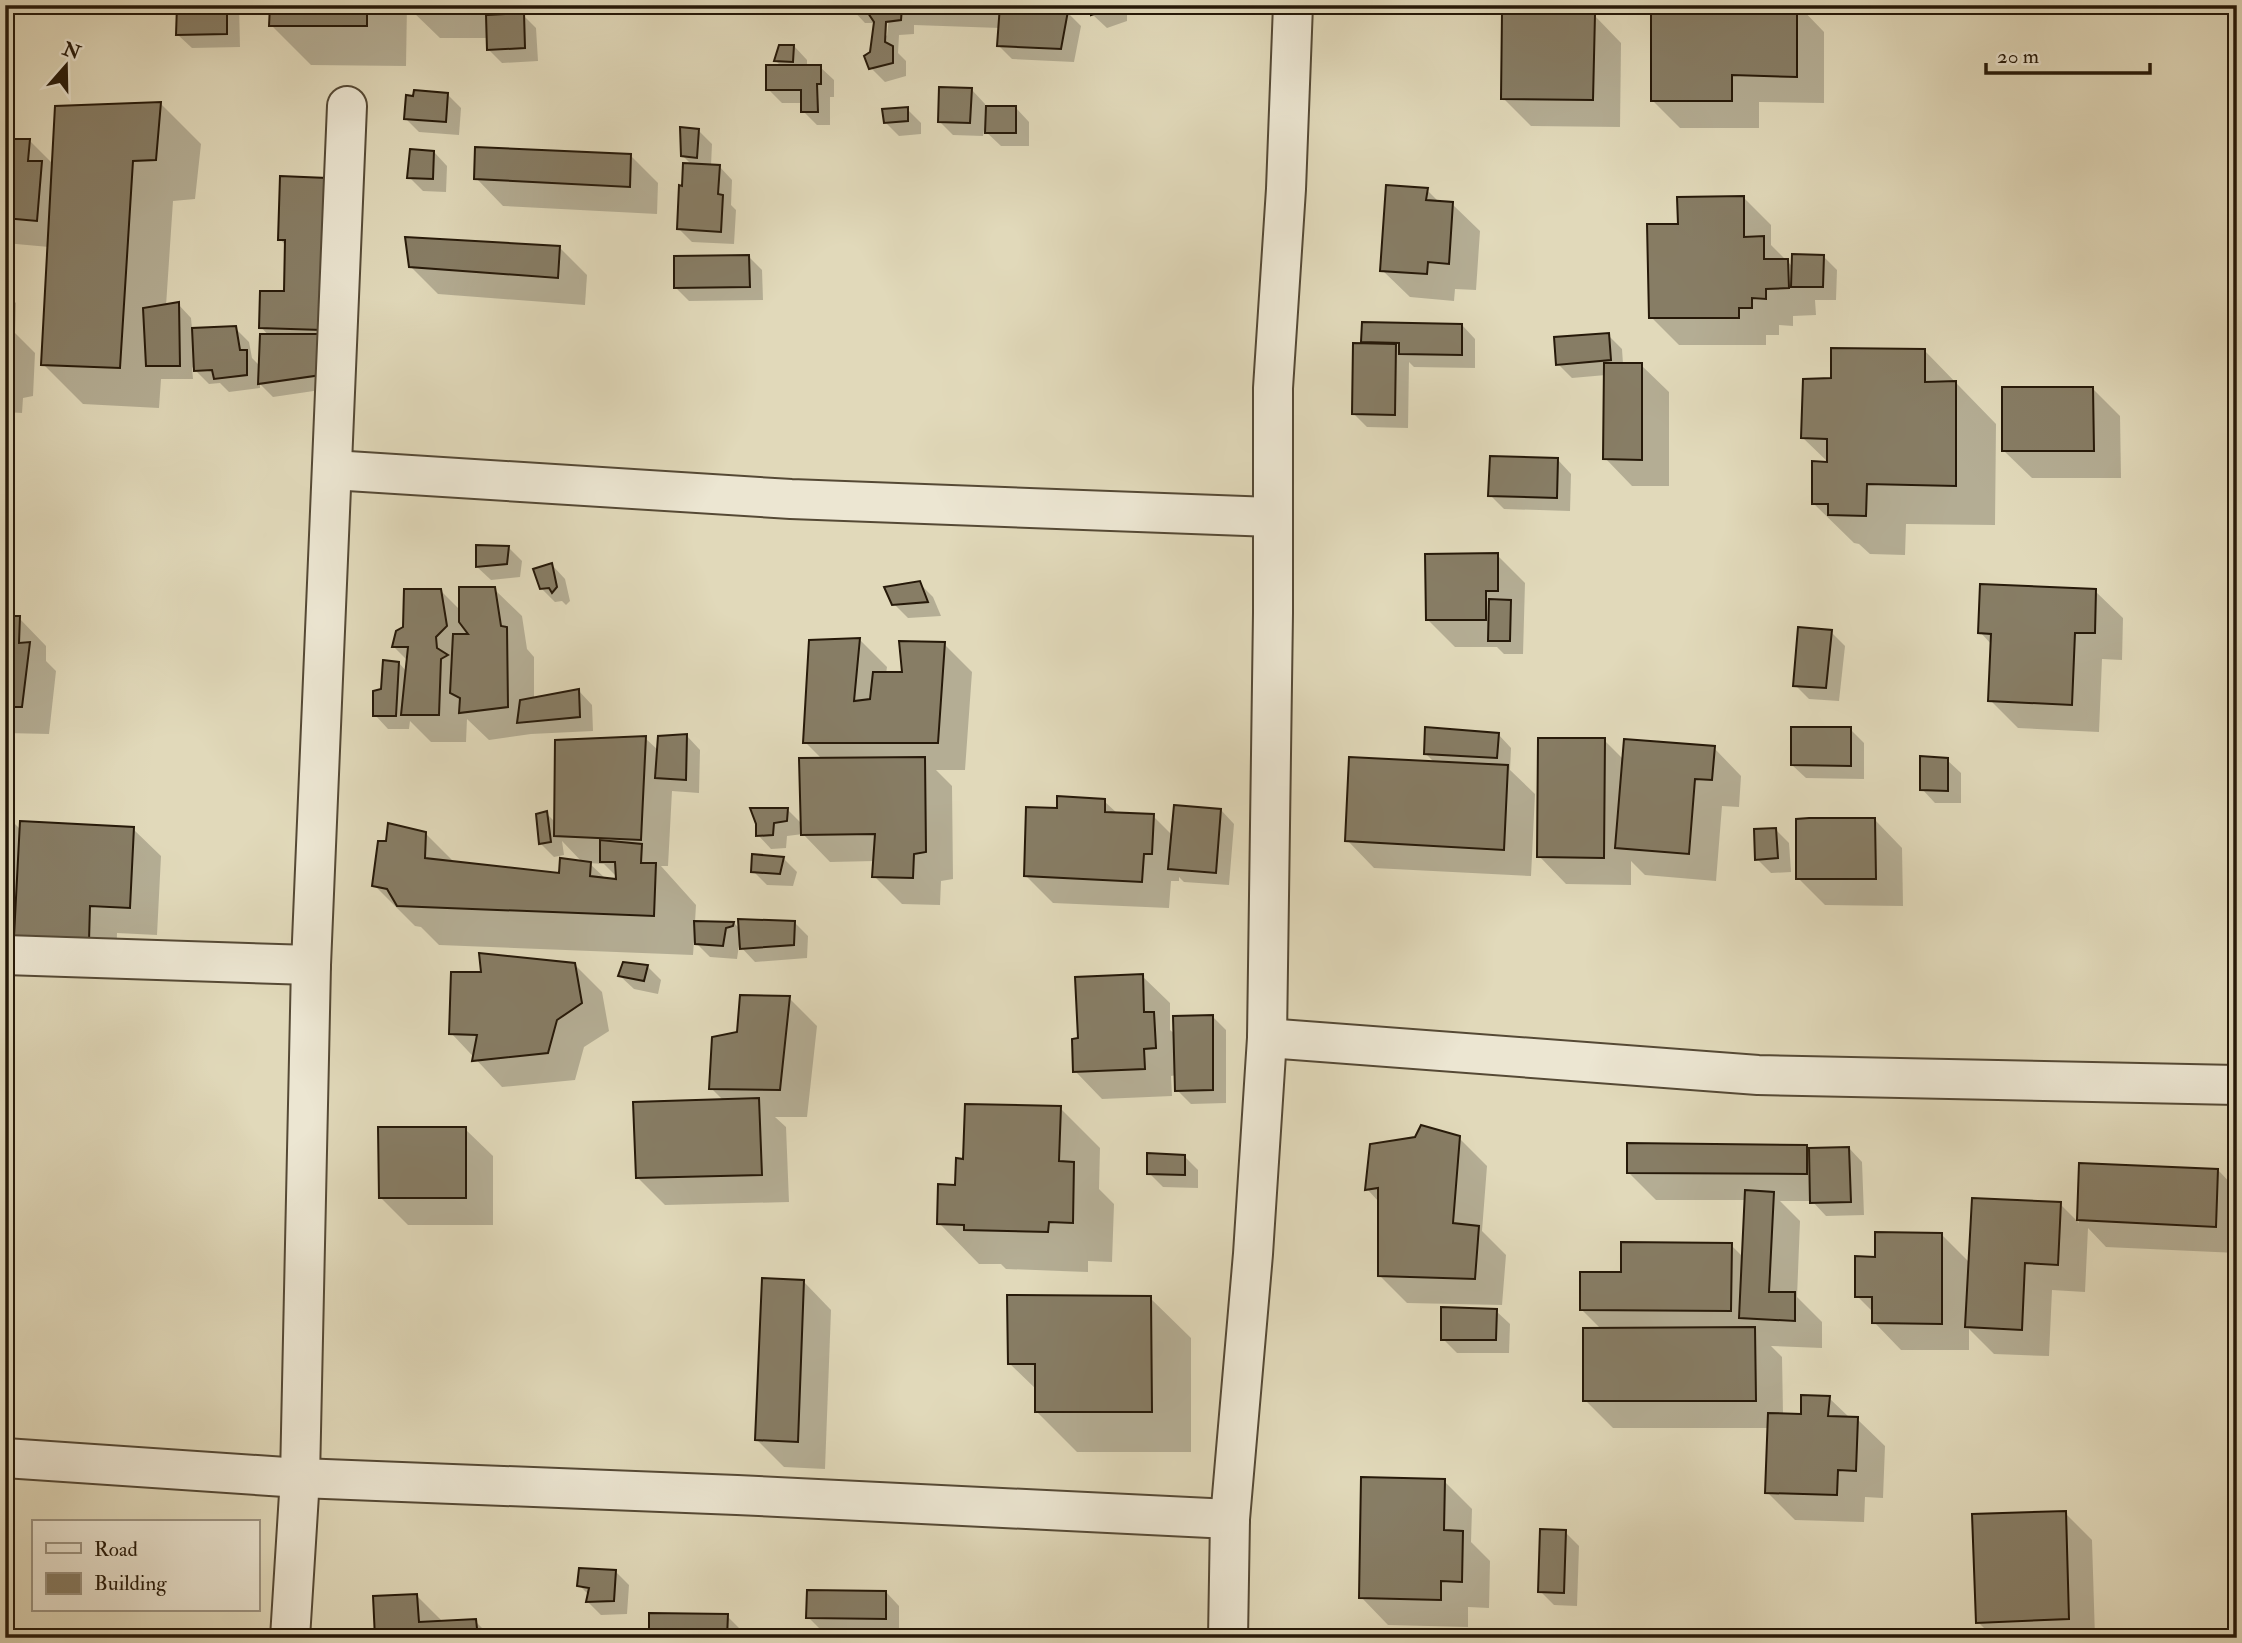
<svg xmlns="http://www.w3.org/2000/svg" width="2242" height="1643" font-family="'IM FELL Double Pica',serif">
<rect width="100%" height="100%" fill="#e1d9ba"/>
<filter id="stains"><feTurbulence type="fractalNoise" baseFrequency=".00286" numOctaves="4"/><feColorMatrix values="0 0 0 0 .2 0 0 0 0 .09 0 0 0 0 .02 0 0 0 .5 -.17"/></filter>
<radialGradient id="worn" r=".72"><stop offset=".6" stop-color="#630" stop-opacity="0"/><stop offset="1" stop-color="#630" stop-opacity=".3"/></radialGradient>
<g fill="#0003" fill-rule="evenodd">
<path d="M178,5H239L240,47L192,48L178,35Z"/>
<path d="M271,5H407L406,66L311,65L271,25Z"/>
<path d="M412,5H518V15H523L536,28L538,61L502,63L488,49V38H440L412,11Z"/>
<path d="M848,5H1018V8L1067,12L1081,26L1074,62L1012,59L998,45L1000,28L914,25V34L899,35L898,53L906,61V76L885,82L871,68L875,23H865ZM885,16L889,17L887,36L884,33Z"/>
<path d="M1093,5H1127V21L1107,28L1093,15Z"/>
<path d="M1652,5H1798L1824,32V103L1759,102V128H1680L1652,100Z"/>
<path d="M1594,15L1621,43L1620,127L1531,126L1503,98Z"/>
<path d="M794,46L807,60V67H820L834,80V97H830V125H817L803,111V103H782L768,89L782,67L776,61Z"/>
<path d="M972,90L985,104V107L1016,108L1029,122V146H1001L984,130L983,136L953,135L939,121Z"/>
<path d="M447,94L461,108L459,135L419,132L406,119L415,98Z"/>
<path d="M160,103L201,144L195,199L173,201L166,306L178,304L191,318L192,329L235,328L249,342L252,358L260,366L269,336L261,327L286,293V246L280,239L282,178L334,388L273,397L260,384V388L229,392L220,383L209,384L192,367L193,379H161L159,408L83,404L43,364L49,247L5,243V141H30L54,165Z"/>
<path d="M907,109L921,123V134L899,136L885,122Z"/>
<path d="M699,131L712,144L711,166H719L732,180L731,205L736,210L734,244L692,242L678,228L683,187L692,165L682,155Z"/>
<path d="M434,152L447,166L446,192L423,191L409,177Z"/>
<path d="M630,155L658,183L657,214L503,206L476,178Z"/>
<path d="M1427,190L1440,203L1452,204L1480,231L1476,290L1455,289L1454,301L1410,297L1382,270Z"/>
<path d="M1743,197L1771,225V245L1794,268L1824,257L1837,270L1836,300H1815L1816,315L1793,316V326L1779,325V335H1766V345H1679L1651,317L1680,226Z"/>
<path d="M560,248L587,275L585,305L438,294L410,266Z"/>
<path d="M748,256L762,270L763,300L689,301L675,287Z"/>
<path d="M5,292L16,303L15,333L35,353L33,396L23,398L22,413L5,412Z"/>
<path d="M1363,324L1462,325L1475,339V368L1414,367L1409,362L1408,428L1367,427L1353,413L1363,345Z"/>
<path d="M1608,335L1622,349L1623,364L1641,365L1669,392V486H1632L1605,458L1606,375L1572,378L1558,364Z"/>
<path d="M1925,351L1996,424L1995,525L1906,524L1905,555L1870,554L1859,544L1854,543L1813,503L1830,464L1803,438L1833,380Z"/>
<path d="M2092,388L2120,416L2121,478H2032L2004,451Z"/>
<path d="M1558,460L1571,474L1570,511L1504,509L1490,495Z"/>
<path d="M508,547L522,561L520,577L491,580L477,567Z"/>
<path d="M1497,555L1525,583L1523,654H1504L1497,647H1455L1427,619Z"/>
<path d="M552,565L565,579L570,601L566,605L562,601L555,602L541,588Z"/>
<path d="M919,583L933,597L941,616L908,618L894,604Z"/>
<path d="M494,589L522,616L527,649L534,657V699L579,691L592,705L593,731L531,734L489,740L467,719L466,742H431L410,721L409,729H388L375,715L382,690L399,663L407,672L408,661L394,647L405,628L441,591L461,611Z"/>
<path d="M2095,591L2123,618L2122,660L2102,659L2099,732L2018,728L1990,700L1992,645L1980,632Z"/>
<path d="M5,617L19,618L46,646V661L56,671L49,734L5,733Z"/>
<path d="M1831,632L1845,646L1839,701L1809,699L1795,685Z"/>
<path d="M859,639L887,667L886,674H904L944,644L972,672L965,770H936L952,786L953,879L941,881L940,905L902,904L874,876L875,861L830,862L803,834L787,836L786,848L771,849L758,835L788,810L802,824L822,759L805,742Z"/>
<path d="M1850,729L1864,743V779L1806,778L1792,765Z"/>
<path d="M1498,734L1511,748L1510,770L1535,794L1531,876L1374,868L1347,840L1435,763L1425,753Z"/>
<path d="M687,736L700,750L699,793L672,791L668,866H661L696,905L695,922L734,923L741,930L794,922L808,936L807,958L755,962L739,945L737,959L710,957L694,941L693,955L439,945L421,927L415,926L374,885L425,833L455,863L561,875L583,863L562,841L564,855L554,857L540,843L546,813L556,823L645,738L659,751ZM589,863L604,864L617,877V880L606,879Z"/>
<path d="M1604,740L1624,760L1714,748L1741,776L1739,807L1722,806L1716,881L1645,875L1631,861V885L1566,884L1539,856Z"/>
<path d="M1947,760L1961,773V803H1935L1922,789Z"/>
<path d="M1104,801L1118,814L1153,816L1173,836L1221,810L1234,824L1229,885L1184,882L1179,877V881H1171L1169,908L1053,903L1025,875L1059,810Z"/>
<path d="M5,814L21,830L133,829L161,856L157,935L117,933L116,967L16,931H5Z"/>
<path d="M1875,820L1902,848L1903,906L1825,905L1798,878Z"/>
<path d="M1776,830L1789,843L1791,872L1771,873L1757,859Z"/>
<path d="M783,858L797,872L793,886L767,885L753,871Z"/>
<path d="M574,964L602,992L609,1031L584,1047L575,1080L502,1087L451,1033L483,974Z"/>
<path d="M648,967L661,980L658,994L634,989L620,976Z"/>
<path d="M1142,976L1170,1003V1030L1176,1035L1212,1016L1226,1030V1103L1191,1104L1177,1090V1075L1171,1076L1172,1096L1102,1099L1075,1071L1079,1040Z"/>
<path d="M789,998L817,1026L807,1117H775L786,1127L789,1202L665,1205L638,1178L724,1101L711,1088L739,1034Z"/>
<path d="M1060,1108L1100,1148L1099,1189L1114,1204L1112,1262L1088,1261V1272L1006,1269L1001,1264H979L939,1223L957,1187L964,1161Z"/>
<path d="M465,1129L493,1156V1225H408L380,1197Z"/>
<path d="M1459,1138L1487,1166L1482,1231L1506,1255L1502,1305L1407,1303L1379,1275V1202L1367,1189Z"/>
<path d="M1806,1147L1809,1149L1849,1148L1862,1162L1864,1215L1826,1216L1812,1201H1780L1800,1221L1797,1297L1822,1322V1348L1771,1346L1782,1357L1783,1415L1802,1416L1829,1398L1850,1418L1857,1419L1885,1446L1883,1498L1865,1497L1864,1522L1795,1520L1767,1492L1769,1428H1613L1585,1400L1602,1330L1581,1309L1622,1274L1731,1245L1744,1258L1746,1200H1656L1628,1172Z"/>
<path d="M1184,1156L1198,1170V1188L1163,1187L1149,1173Z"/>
<path d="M2081,1164L2218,1170L2237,1190V1253L2106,1247L2088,1228L2085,1292L2052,1290L2049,1356L1994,1354L1969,1329V1350H1901L1874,1322V1313L1857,1296L1876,1258L1941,1234L1970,1263L2060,1204L2079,1223Z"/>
<path d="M804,1282L831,1310L825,1469L784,1467L757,1440Z"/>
<path d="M1150,1298L1191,1338V1452H1077L1037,1412V1390L1009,1363Z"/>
<path d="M1496,1311L1510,1324L1509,1353H1457L1443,1339Z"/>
<path d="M1444,1481L1472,1509L1471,1542L1490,1561L1489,1608L1468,1607V1627L1388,1625L1361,1597Z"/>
<path d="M2065,1513L2092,1540L2095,1638H1994L1978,1622Z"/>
<path d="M1565,1532L1579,1546L1577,1606L1554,1605L1540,1591Z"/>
<path d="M615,1571L629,1585L627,1614L601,1615L588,1602L589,1595L579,1585Z"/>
<path d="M886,1592L899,1606V1631H822L808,1617Z"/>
<path d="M417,1596L443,1622L475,1621L492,1638H377Z"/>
<path d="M727,1616L749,1638H651Z"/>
</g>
<g fill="#877d65" stroke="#261909" stroke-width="2">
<path d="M177,5H227V34L176,35Z"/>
<path d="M270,5H367V26H269Z"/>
<rect x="410" y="5" width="81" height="6"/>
<path d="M869,5L902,7L901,20L886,22L885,42L893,46V63L869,69L864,56L870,52L874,22L868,13Z"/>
<path d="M1000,5L1068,11L1061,49L997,46Z"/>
<path d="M1091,5H1114V7L1091,15Z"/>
<path d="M1651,5H1797V77L1732,75V101H1651Z"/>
<path d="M1502,12L1595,14L1593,100L1501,99Z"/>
<path d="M524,13L525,48L487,50L486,15Z"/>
<path d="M779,45H794L793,62L774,61Z"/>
<path d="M766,65H821V84H817L818,112H801V90H766Z"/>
<path d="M939,87L972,88L970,123L938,122Z"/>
<path d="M414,90L448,93L446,122L404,119L406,95L413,96Z"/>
<path d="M161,102L156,160L133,161L120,368L41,365L55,106Z"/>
<path d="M986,106H1016V133H985Z"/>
<path d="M908,107V121L884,123L882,109Z"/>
<path d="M680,127L699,129L697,158L681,156Z"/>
<path d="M5,139H30L28,161H42L37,221L5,218Z"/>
<path d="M475,147L631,154L630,187L474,179Z"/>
<path d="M410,149L434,151L433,179L407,178Z"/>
<path d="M683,163L720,165L718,194L723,195L721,232L677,229L679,185L682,186Z"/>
<path d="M280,176L327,178L322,330L259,328L260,291H284L285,240H278Z"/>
<path d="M1386,185L1428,188L1426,200L1453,202L1449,264L1428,262L1427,274L1380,271Z"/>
<path d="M1744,196V237L1764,236V259H1788L1789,288L1766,289V299L1752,298V308H1739V318H1649L1647,224H1678L1677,197Z"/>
<path d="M405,237L560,246L558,278L409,267Z"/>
<path d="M1792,254L1824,255L1823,287H1791Z"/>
<path d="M749,255L750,287L674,288V256Z"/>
<path d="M179,302L180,366H146L143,308Z"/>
<path d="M1362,322L1462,324V355L1399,354V343L1361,342Z"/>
<path d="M236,326L240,350H247V375L214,379L212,370L194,371L192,328Z"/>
<path d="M1609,333L1611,360L1556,365L1554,337Z"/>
<path d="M260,334H325L321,375L258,384Z"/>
<path d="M1353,343L1396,344L1395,415L1352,414Z"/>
<path d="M1831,348L1925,349V382L1956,381V486L1867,484L1866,516L1828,515V504H1812V461L1827,462V439L1801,438L1803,379L1831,378Z"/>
<path d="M1604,363H1642V460L1603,459Z"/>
<path d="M2002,387H2093L2094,451H2002Z"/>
<path d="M1490,456L1558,458L1557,498L1488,496Z"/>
<path d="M476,545L509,546L507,564L476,567Z"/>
<path d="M1498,553V591H1486V620H1426L1425,554Z"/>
<path d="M552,563L557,587L552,593L549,588L540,589L533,569Z"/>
<path d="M920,581L928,602L892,605L884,587Z"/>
<path d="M1980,584L2096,589L2095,633H2075L2072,705L1988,701L1991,634L1978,633Z"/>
<path d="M459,587H495L501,626L507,627L508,707L459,713L460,698L450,693L453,634H468L459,622Z"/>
<path d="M404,589H441L447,626L436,637L437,648L448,655L441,659L439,715H401L408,647H392L396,631L403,627Z"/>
<path d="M1489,599L1511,600L1510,641H1488Z"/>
<path d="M5,616H20L19,643L30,642L22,707H5Z"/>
<path d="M1798,627L1832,630L1826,688L1793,686Z"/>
<path d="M860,638L854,701L870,699L873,672H902L899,641L945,642L938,743H803L809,640Z"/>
<path d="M383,660L399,662L396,716H373V691L381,689Z"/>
<path d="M579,689L580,717L517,723L520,700Z"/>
<path d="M1425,727L1499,733L1497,758L1424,754Z"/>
<path d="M1791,727H1851V766L1791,765Z"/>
<path d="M687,734L686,780L655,778L658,736Z"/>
<path d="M646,736L641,840L554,836L555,740Z"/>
<path d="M1538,738H1605L1604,858L1537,857Z"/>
<path d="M1624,739L1715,746L1712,780L1695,779L1689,854L1615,848Z"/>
<path d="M1920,756L1948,758V791L1920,790Z"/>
<path d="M925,757L926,852L914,854L913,878L872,877L875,834L801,835L799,758Z"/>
<path d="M1349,757L1508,765L1504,850L1345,841Z"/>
<path d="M1057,796L1105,799V812L1154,814L1152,854H1144L1142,882L1024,876L1026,807L1057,808Z"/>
<path d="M1174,805L1221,809L1216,873L1168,869Z"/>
<path d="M750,808H788L787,821L774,823L773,835L756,836V824Z"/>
<path d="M547,811L551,842L539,844L536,814Z"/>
<path d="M1809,818H1875L1876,879H1796V819Z"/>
<path d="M20,821L134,827L130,908L90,906L89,941L14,936Z"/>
<path d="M388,823L426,832L425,858L559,873L560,858L591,862L590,876L616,879L615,862H600V840L642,844L641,863H656L654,916L397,906L387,889L372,886L378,841H386Z"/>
<path d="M1776,828L1778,858L1755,860L1754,829Z"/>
<path d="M752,854L784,857L780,874L751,872Z"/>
<path d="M738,919L795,921L794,945L740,949Z"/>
<path d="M694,921L734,922L733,926L726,928L723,946L695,944Z"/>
<path d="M479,953L575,963L582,1003L557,1020L548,1053L472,1061L477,1035L449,1034L451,972H481Z"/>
<path d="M623,962L648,965L644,981L618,976Z"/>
<path d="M1143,974L1144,1012H1154L1156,1048L1144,1049L1145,1069L1073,1072L1072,1039L1078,1038L1075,977Z"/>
<path d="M740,995L790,996L780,1090L709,1089L712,1037L737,1032Z"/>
<path d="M1213,1015V1090L1175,1091L1173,1016Z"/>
<path d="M759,1098L762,1175L636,1178L633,1102Z"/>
<path d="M965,1104L1061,1106L1059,1161L1074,1162L1073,1223L1049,1222L1048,1232L964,1230V1225L937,1224L938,1184L955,1185L956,1158L963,1159Z"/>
<path d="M1421,1125L1460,1136L1453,1223L1479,1226L1475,1279L1378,1276V1188L1365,1190L1370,1144L1415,1137Z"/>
<path d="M378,1127H466V1198H379Z"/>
<path d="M1627,1143L1807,1145V1174L1627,1173Z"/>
<path d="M1849,1147L1851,1202L1810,1203L1809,1148Z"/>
<path d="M1147,1153L1185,1155V1175L1147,1174Z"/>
<path d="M2079,1163L2218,1169L2216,1227L2077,1220Z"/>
<path d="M1745,1190L1774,1192L1769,1292H1795V1321L1739,1318Z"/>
<path d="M1972,1198L2061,1202L2058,1265L2025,1263L2022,1330L1965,1327Z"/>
<path d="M1875,1232L1942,1233V1324L1872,1323V1297H1855V1256L1875,1257Z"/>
<path d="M1621,1242L1732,1243L1731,1311L1580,1310V1272H1621Z"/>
<path d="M762,1278L804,1280L798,1442L755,1440Z"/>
<path d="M1007,1295L1151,1296L1152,1412H1035V1364H1008Z"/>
<path d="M1441,1307L1497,1309L1496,1340H1441Z"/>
<path d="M1755,1327L1756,1401H1583V1328Z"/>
<path d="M1801,1395L1830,1396L1828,1416L1858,1417L1856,1471L1838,1470L1837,1495L1765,1493L1768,1413L1801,1414Z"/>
<path d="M1361,1477L1445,1479L1444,1530L1463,1531L1462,1582L1441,1581V1600L1359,1598Z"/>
<path d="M2066,1511L2069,1619L1976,1623L1972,1514Z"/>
<path d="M1540,1529L1566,1530L1564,1593L1538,1592Z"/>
<path d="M579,1568L616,1570L614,1601L586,1602L589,1588L577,1586Z"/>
<path d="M807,1590L886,1591V1619L806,1618Z"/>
<path d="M417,1594L419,1622L476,1619L478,1638H375L373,1596Z"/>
<path d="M649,1613L728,1614L727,1638H649Z"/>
<rect x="901" y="1629" width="115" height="9"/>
</g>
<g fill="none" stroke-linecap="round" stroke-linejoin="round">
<defs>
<g id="minor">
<path d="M332,470L791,499L1273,517"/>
<path d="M5,955L311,965"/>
<path d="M1267,1038L1758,1075L2237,1085"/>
<path d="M5,1458L300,1478L737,1495L1230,1519"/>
<path d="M290,1638L300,1478L311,965L347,106"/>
<path d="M1228,1638L1230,1519L1253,1254L1267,1038L1273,613V388L1286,189L1293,5"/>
</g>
</defs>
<use href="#minor" stroke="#554935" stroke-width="42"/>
<use href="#minor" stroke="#ece6d2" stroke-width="38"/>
</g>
<rect width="2242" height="1643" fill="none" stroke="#e1d9ba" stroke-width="28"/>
<rect x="7" y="7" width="2228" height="1629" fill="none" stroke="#261909" stroke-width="3.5"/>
<rect x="14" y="14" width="2214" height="1615" fill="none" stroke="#261909" stroke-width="2"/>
<rect x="32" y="1520" width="228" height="91" fill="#ece6d2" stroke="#9d9482" stroke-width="2"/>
<rect x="46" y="1543" width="35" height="10" fill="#ece6d2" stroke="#9d9482" stroke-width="2"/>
<text x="94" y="1556" font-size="21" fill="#261909">Road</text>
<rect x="46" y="1573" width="35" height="21" fill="#877d65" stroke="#9d9482" stroke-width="2"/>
<text x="94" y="1590" font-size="21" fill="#261909">Building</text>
<g transform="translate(66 66) rotate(20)" stroke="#ece6d2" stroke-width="5" paint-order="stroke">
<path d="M0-5L12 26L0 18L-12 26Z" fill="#261909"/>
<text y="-10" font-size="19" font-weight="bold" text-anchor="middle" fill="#261909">N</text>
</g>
<path d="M1986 63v10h164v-10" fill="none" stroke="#261909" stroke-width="3.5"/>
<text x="1997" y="63" font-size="21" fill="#261909" stroke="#ece6d2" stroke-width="5" paint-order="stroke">20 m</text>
<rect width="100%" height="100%" filter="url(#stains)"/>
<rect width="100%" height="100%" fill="url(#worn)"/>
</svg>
